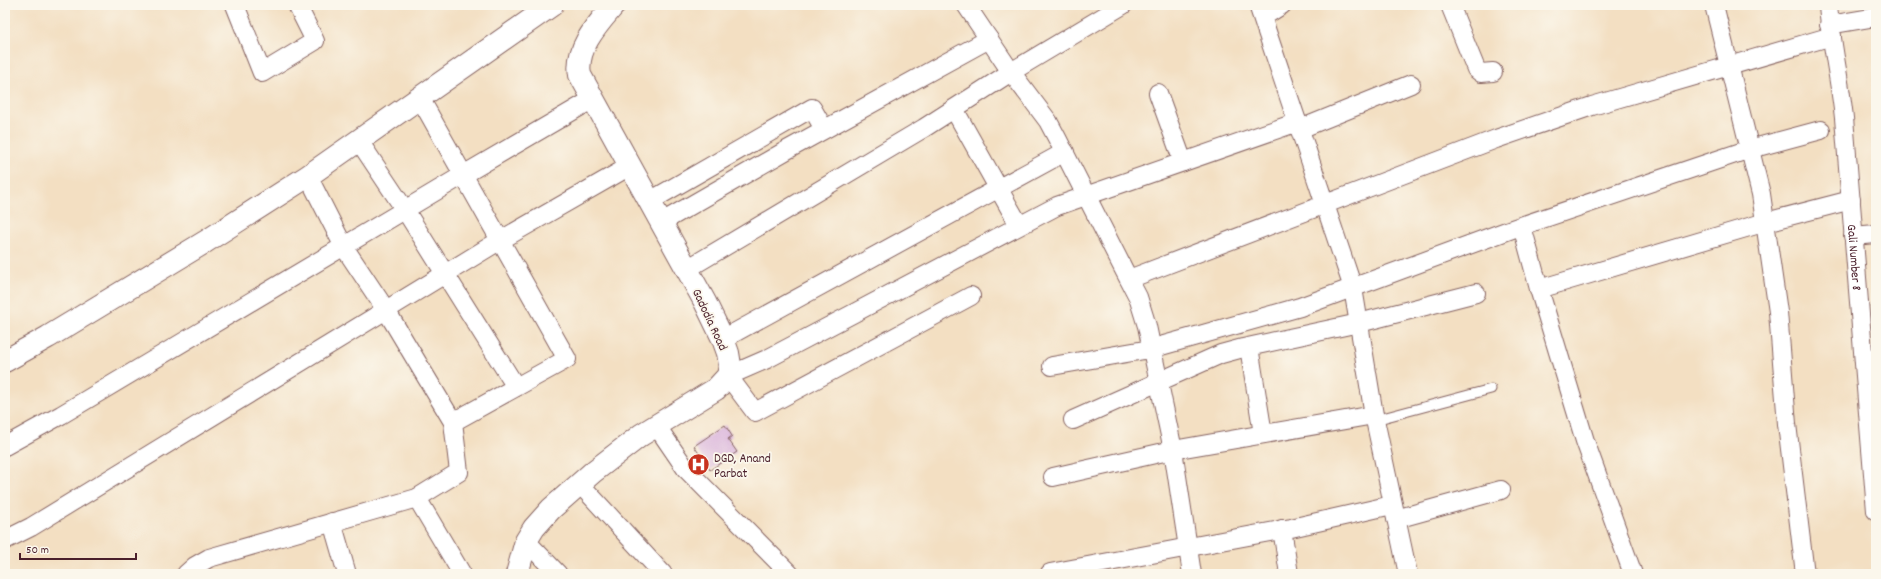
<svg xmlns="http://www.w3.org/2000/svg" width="1881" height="579" font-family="Dekko,sans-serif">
<rect width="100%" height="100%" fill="#fbf7ec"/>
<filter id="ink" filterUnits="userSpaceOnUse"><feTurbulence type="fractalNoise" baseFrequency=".025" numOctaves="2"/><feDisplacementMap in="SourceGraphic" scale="8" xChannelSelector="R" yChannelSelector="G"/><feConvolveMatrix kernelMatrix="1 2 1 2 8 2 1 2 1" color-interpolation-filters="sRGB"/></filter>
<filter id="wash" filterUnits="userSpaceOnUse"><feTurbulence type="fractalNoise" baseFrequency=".012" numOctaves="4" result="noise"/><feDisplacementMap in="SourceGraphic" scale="16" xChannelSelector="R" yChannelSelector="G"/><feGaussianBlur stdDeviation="0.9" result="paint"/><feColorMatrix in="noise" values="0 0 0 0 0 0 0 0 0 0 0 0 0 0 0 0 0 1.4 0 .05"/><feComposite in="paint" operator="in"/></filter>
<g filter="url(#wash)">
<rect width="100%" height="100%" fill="#f3dfc2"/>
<g id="blocks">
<path fill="#ce9cd6" d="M725,425L732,436L728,439L737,452L710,470L694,446Z"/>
</g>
</g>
<g filter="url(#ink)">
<use href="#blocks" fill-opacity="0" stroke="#856260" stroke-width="1"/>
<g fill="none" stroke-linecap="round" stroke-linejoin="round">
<defs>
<path id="service" d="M1375,420L1491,389"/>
<g id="minor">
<path d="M235,5L262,73L315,41L297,5"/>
<path d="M966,5L1011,72L1048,121L1057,138L1125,272L1138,297L1147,326L1173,450L1192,574"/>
<path d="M1258,5L1353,288L1374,415L1408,574"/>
<path d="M1450,5L1476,69L1481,73L1493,72"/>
<path d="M1714,5L1761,194L1778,312L1787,424L1805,574"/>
<path id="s1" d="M1828,5C1831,43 1840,80 1844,118L1876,511"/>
<path d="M1263,17L1282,5"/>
<path d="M1829,25L1876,17"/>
<path d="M1158,93L1183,162"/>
<path d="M420,98L567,359L453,422"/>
<path d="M954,109L1019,225"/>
<path d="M1300,129L1411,84"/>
<path d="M359,141L405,210L516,387"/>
<path d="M650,201L812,108L824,129"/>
<path d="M662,222L787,150L989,39"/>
<path d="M1522,226L1539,289L1585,441L1633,574"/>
<path d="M1853,236L1876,234"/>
<path d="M687,269L924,128L1011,72L1123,5"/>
<path d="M1129,279L1496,139L1592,106L1832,36"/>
<path d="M1539,289L1766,222L1851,200"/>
<path d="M971,296L755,412L728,376L767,359L1057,206L1298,122"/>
<path d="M723,339L1065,152"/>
<path d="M1249,347L1263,434"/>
<path d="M1052,366L1150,349L1300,307L1512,229L1750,149L1821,130"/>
<path d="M1073,420L1221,354L1243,348L1359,323L1476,293"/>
<path d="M656,425L686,469L790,574"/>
<path d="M5,446L61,415L458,178L593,99"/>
<path d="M1053,477L1173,450L1374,415"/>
<path d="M579,483L663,574"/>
<path d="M417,498L462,574"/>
<path d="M1396,519L1501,490"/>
<path d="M332,522L347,574"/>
<path d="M1282,529L1289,574"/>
<path d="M5,540L31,527L494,244L630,166"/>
<path d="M526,541L558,574"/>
<path d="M1050,573L1291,528L1392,505"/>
<path d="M186,574L195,566L209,558L417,498L459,472L453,422L386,310L344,247L308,176"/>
</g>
<g id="tertiary">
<path d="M5,361L48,337L205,242L308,176L552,5"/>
<path d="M517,574L526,541L534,528L551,509L593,472L641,435L716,389L728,376L730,365L728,353L723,339L705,302L580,75C575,48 598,24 614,5"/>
</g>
</defs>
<use href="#service" stroke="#856260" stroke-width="11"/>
<use href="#minor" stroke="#856260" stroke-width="20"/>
<use href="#tertiary" stroke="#856260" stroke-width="24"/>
<use href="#service" stroke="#fff" stroke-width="9"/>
<use href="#minor" stroke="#fff" stroke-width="18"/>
<use href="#tertiary" stroke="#fff" stroke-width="22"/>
</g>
</g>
<defs>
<symbol id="hospital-disc" viewBox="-11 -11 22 22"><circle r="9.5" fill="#c8321e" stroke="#fbf7ec"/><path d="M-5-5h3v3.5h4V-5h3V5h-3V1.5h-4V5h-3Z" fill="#fff"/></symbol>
</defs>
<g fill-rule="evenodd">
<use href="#hospital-disc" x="686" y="452" width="25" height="25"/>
</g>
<g text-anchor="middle" stroke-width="3.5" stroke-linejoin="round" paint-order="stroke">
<g font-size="13" fill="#4a1f2b" stroke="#fbf7ec">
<text dy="5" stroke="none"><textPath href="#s1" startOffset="254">Gali Number 8</textPath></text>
<text transform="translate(711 319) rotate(65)" y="5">Gadodia Road</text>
</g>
<g font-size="13" fill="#4a1f2b" stroke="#fbf7ec" text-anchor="start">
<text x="714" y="462">DGD, Anand<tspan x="714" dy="15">Parbat</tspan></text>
</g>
</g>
<rect width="1881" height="579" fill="none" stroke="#fbf7ec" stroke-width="20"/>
<path d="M20 553v6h116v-6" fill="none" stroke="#4a1f2b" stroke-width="2"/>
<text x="26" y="553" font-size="12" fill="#4a1f2b" stroke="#fbf7ec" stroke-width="3" paint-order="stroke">50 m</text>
</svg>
